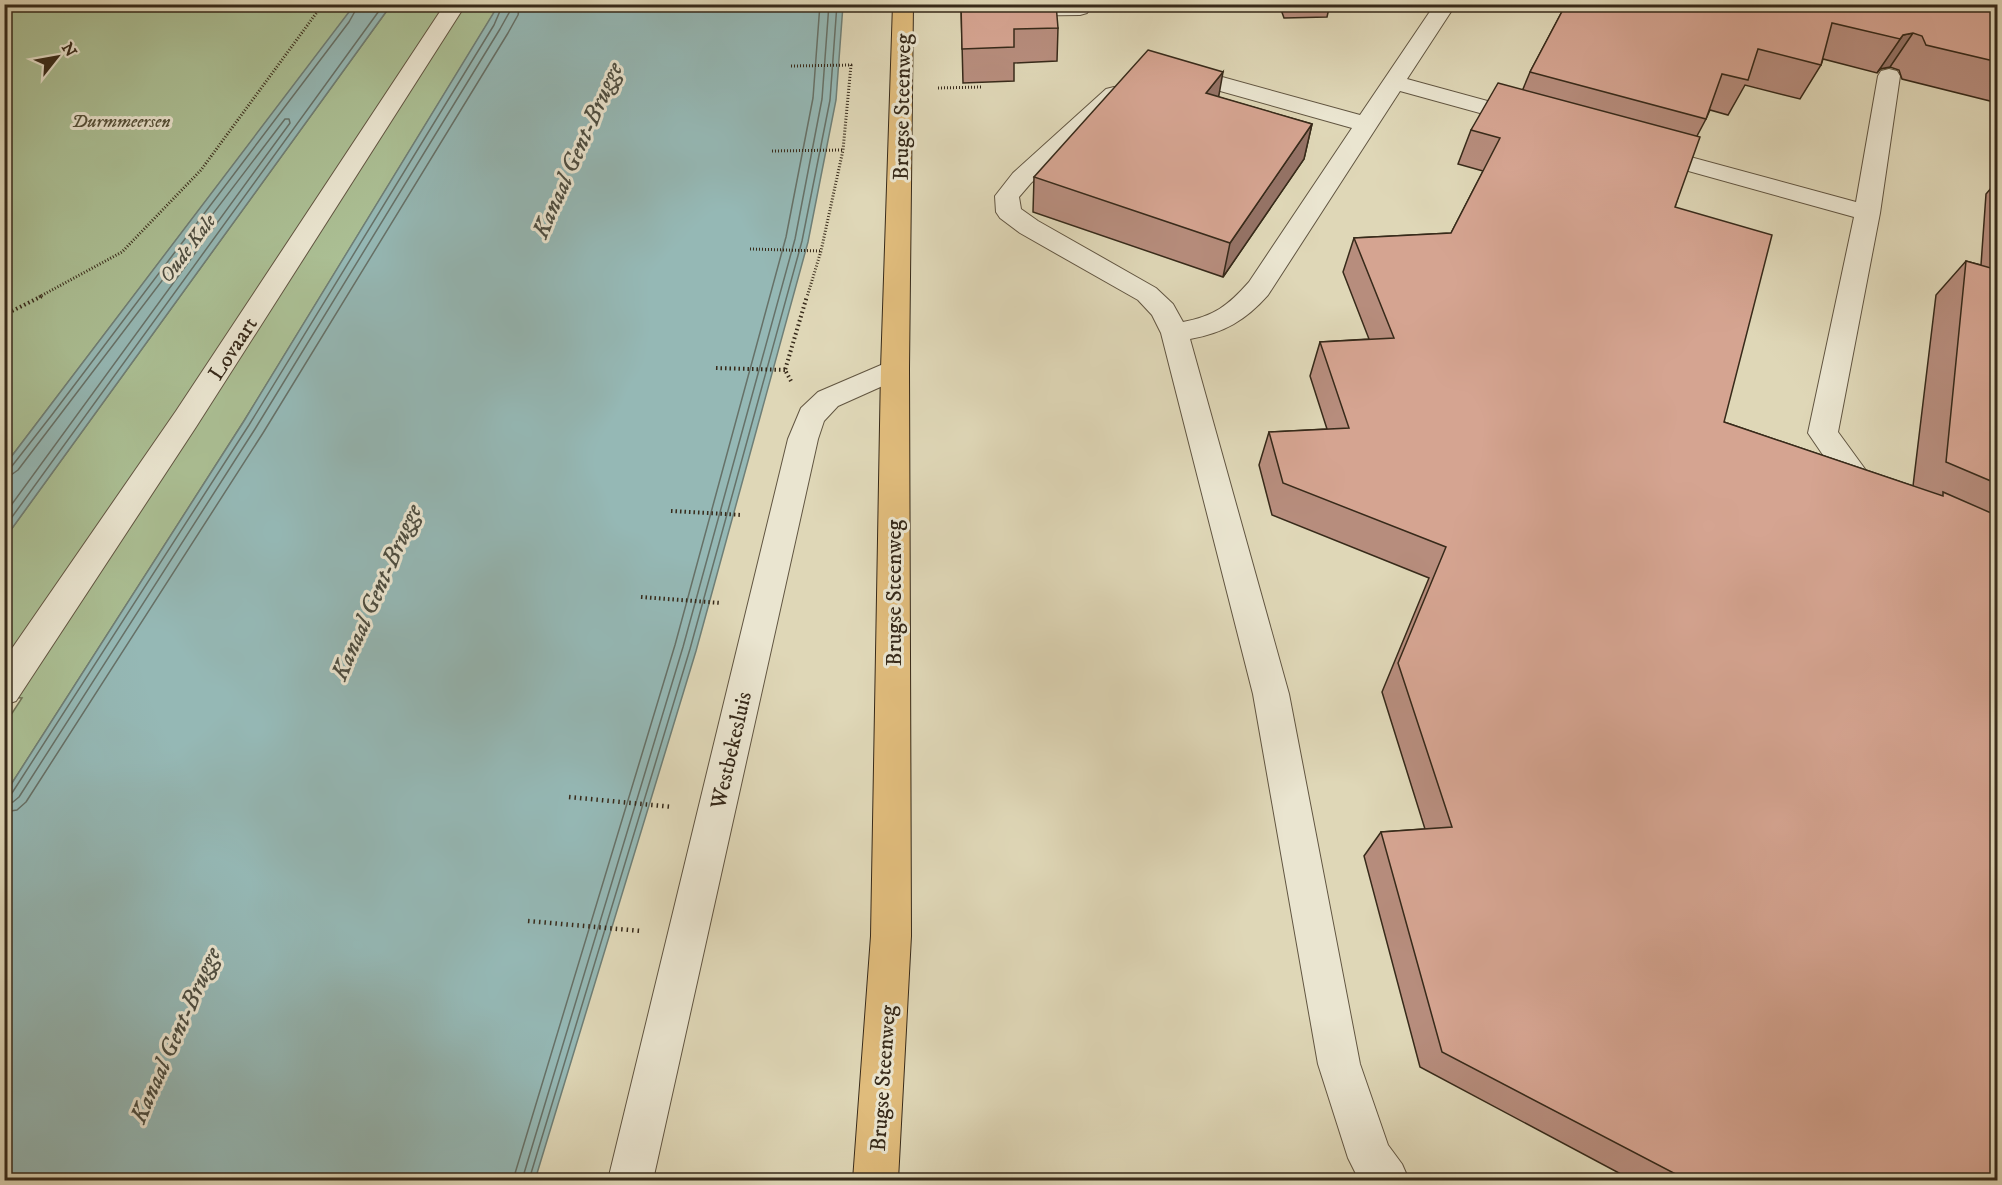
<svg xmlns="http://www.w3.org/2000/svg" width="2002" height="1185" font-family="'IM FELL DW Pica',serif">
<rect width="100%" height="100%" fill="#dfd7b7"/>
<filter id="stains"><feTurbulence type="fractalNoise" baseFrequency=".00333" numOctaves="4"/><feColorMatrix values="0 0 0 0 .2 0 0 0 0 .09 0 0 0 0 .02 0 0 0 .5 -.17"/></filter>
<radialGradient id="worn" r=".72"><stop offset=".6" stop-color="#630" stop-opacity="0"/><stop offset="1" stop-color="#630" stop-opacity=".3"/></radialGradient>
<g fill="#abbf94" stroke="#717457" stroke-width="1.5">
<path d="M4,5H355L5,465H4Z"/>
<path d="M391,5H499L244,421L5,794V724L22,698L5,697V538Z"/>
</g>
<g fill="#95b8b5" stroke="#6f7f77" stroke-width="1.5">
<path d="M355,4L391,5L5,538V465Z"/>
<path d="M499,4L843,5L836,100L808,242L696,651L535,1180H5V794L244,421Z"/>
</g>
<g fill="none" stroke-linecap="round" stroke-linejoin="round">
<g stroke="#667168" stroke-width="1.5">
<path d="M4,468L12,466L51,416L349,22L359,4"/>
<path d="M4,476L11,475L18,470L285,119H289L290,123L4,515"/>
<path d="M4,528L384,4"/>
<path d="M4,796L12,793L249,425L494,25L503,4"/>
<path d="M4,803L13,802L19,797L255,429L500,29L510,11L511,4"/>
<path d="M4,812L17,810L26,802L263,433L508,33L518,15L520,4"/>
<path d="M513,1180L675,645L786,237L813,98L820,4"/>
<path d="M522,1180L683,647L795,239L822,99L829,4"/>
<path d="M529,1180L690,649L802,241L830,100L837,4"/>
</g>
<defs>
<g id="minor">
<path d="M445,4H466L196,427L16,701L4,705V660L176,411Z"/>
<path d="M983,4H1089L1090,9L1087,13L1080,15L1002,16L995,14Z"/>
<path d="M1435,4H1456L1407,79L1535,114L1539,119L1535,124L1527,126L1400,91L1268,295C1246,320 1224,333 1190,339L1289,694L1360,1064L1388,1145L1402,1164L1409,1180H1359L1348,1158L1318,1064L1253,694L1161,333L1152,315L1138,300L1020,233L1000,218L996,212L995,196L1013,173L1106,89L1114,87L1122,89L1125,94L1122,99L1031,183L1019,197L1021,209L1038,221L1156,288L1173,304L1183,322C1214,316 1228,306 1249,282L1352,128L1170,77L1167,72L1170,67L1178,65L1186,67L1360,115Z"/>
<path d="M1889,69L1897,71L1900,76L1880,213L1838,432L1873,480L1887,486L1891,494L1887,502L1876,506L1851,496L1808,433L1854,217L1638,157L1634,152L1638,147L1646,145L1856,202L1878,76L1881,71Z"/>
<path d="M895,359L905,362L909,369L905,376L838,406L824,421L818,439L653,1180H608L788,439L801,408L818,392Z"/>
</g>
<path id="major" d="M893,4H913L909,369L911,936L898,1180H853L871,936L881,369Z"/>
</defs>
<use href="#minor" stroke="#615541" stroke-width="2"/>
<use href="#major" stroke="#372a1a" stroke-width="2"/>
<g stroke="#372a1a" stroke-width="3" stroke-dasharray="1 2" stroke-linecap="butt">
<path d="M791,66L851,65L843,150L821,251L807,297"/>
<path d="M938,88L982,87"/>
<path d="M772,151L843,150"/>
<path d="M750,249L821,251"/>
<path d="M39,297L122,252L201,170L323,4"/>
</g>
<g stroke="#372a1a" stroke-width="4" stroke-dasharray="1.5 3" stroke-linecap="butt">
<path d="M4,315L42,296"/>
<path d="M716,368L785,370"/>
<path d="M791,381L785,370L807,296"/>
<path d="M671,511L742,515"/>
<path d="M641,597L721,603"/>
</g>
<g stroke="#372a1a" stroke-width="4.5" stroke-dasharray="1.5 4" stroke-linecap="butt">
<path d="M569,797L673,807"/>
<path d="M528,921L641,931"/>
</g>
<use href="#minor" fill="#eae5d0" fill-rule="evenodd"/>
<use href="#major" fill="#e0bc7c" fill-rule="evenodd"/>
</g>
<g fill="#b78d7d" stroke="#372a1a" stroke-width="1.5">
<path d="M961,4L1058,28L1057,61L1014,63V81L963,83Z"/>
<path d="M1279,4H1330L1327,17L1284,18Z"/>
<path d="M1566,4H1998V103L1902,79L1899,70L1890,67L1880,69L1877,73L1823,59L1821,65L1800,99L1745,85L1728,115L1710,110L1706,119L1697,136L1675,207L1724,422L1913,486L1936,295L1966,261L1981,265L1986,194L1998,180V514L1996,515L1998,1180H1632L1420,1067L1364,856L1381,832L1425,829L1382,692L1429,578L1272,515L1259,465L1269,432L1327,429L1310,376L1320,342L1369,339L1343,272L1354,238L1451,233L1483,171L1458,164L1471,130L1523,89L1530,72Z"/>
<path d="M1218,97L1312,124L1304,159L1223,277L1033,212L1034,177Z"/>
</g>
<g fill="#957366" stroke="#372a1a" stroke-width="1.5">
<path d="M1913,33L1890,67L1880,69L1877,73L1903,35Z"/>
<path d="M1223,72L1217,106L1206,93Z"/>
<path d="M1312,124L1304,159L1223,277L1230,243Z"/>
</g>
<g fill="#d5a491" stroke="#372a1a" stroke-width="1.5">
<path d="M961,4H1056L1058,28L1014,29V47L962,49Z"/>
<path d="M1566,4H1998V62L1926,45L1922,36L1913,33L1903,35L1900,39L1832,23L1821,65L1758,49L1748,80L1722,74L1706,119L1530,72Z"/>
<path d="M1148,50L1223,72L1206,93L1312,124L1230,243L1034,177Z"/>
<path d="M1498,83L1700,137L1675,207L1772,235L1724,422L1943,496V492L1998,516V1180H1687L1442,1052L1381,832L1452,827L1398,663L1446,547L1283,483L1269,432L1349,428L1320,342L1394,338L1354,238L1451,233L1500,138L1471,130Z"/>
<path d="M1966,261L1998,270V484L1946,462Z"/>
</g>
<g text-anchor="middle" stroke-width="6" stroke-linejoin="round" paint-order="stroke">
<g font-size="18" font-style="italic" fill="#544f38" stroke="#eae5d0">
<text x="121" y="127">Durmmeersen</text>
</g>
<g font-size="20" font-style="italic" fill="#4e4e41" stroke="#eae5d0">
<text transform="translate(187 248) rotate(-53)" y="7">Oude Kale</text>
</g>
<g font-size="22" fill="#372a1a" stroke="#eae5d0">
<text transform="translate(901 107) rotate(-89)" y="8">Brugse Steenweg</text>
<text transform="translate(232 348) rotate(-57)" y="8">Lovaart</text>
<text transform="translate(893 593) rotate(-90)" y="8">Brugse Steenweg</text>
<text transform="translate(730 750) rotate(-77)" y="8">Westbekesluis</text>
<text transform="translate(882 1078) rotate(-86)" y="8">Brugse Steenweg</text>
</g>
<g font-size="24" font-style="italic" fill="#4e4e41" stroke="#eae5d0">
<text transform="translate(577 150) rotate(-66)" y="8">Kanaal Gent-Brugge</text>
<text transform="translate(376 592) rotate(-66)" y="8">Kanaal Gent-Brugge</text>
<text transform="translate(175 1035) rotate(-66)" y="8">Kanaal Gent-Brugge</text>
</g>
</g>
<rect width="2002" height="1185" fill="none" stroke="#dfd7b7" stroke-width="24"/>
<rect x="6" y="6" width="1990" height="1173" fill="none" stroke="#372a1a" stroke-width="3"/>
<rect x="12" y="12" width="1978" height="1161" fill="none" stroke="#372a1a" stroke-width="1.5"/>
<g transform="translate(57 57) rotate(59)" stroke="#eae5d0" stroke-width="4.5" paint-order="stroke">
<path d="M0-4.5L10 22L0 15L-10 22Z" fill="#372a1a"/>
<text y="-9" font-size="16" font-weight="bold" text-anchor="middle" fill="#372a1a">N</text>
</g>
<rect width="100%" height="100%" filter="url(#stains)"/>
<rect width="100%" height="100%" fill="url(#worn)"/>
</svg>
